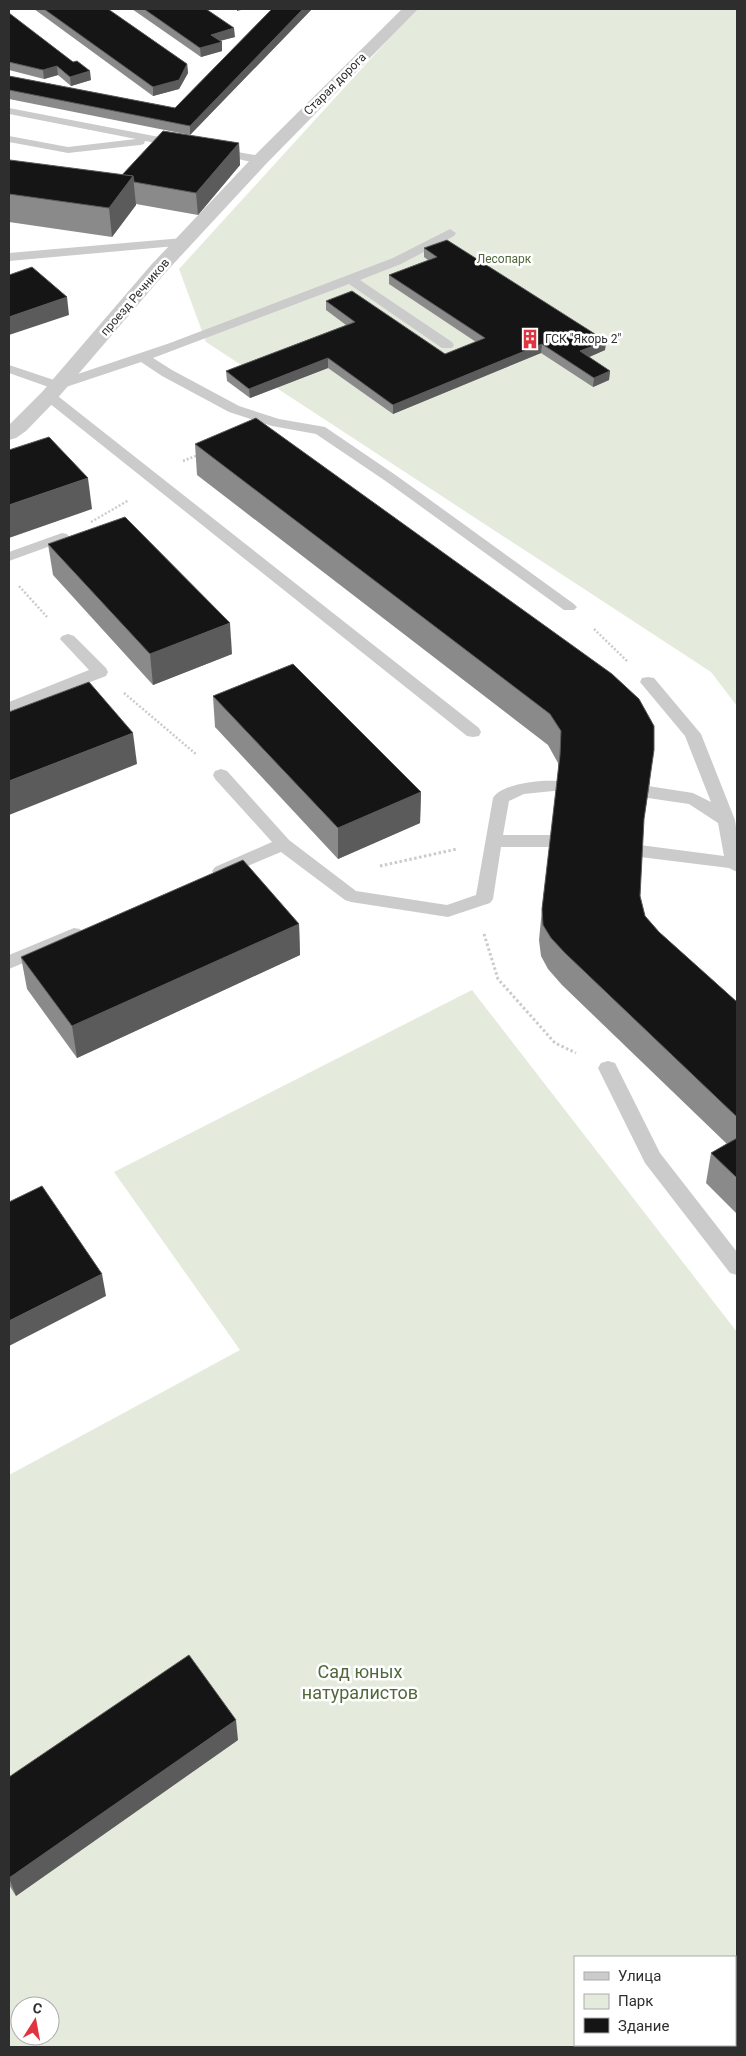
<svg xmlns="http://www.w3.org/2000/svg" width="746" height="2056" font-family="Roboto,sans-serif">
<rect width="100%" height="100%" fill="#fff"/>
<g fill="#e4ebdc" fill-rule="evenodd">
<path d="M416,9H737V706L711,672L206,342L179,269Z"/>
<path d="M472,990L737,1332V2047H9V1475L240,1350L114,1172ZM575,1957H735V2045H575ZM20,2006H50V2036H20Z"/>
</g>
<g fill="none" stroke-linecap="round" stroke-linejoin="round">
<g stroke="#cbcbcb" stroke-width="2.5" stroke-dasharray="2 2" stroke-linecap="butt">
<path d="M183,461L198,455"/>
<path d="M91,522L129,500"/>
<path d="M19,586L47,617"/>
<path d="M594,629L627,661"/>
<path d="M124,693L197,755"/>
</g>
<g stroke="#cbcbcb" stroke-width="3" stroke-dasharray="2.5 2.5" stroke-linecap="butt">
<path d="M380,866L457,849"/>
<path d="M484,934L498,979L555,1043L576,1053"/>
</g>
<g fill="#cbcbcb" fill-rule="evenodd">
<path d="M9,108L180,141L186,144L180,147L145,141L144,144L140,145L68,153L9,142V136L68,147L136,139L9,114Z"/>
<path d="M215,148L260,156L266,160L260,164L211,153L209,151Z"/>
<path d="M450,229L456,233L454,236L401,264L360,280L452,342L454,345L452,348H442L349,284L153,358L172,370L239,406L279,419L325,427L397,476L574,604L577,607L574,610H564L387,482L316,434L272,426L229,412L162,376L141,362L57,390L9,373V365L57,381L170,343L393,258Z"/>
<path d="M183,238L189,242L187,245L9,261V253Z"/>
<path d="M49,392L54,393L479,728L481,732L479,736L473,737L467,736L44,399L42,396Z"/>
<path d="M62,533L67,534L69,537L67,540L9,561V552Z"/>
<path d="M68,634L74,636L106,668L108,672L106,676L9,713V702L89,670L60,639L62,636Z"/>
<path d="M648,677L654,678L701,734L735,820L737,834V872L729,868L640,857L634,855L631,851L634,847L640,845L724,856L718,823L689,804L648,798L642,796L640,792L642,788L648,786L693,793L711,802L685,736L640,682L642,678Z"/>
<path d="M221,769L227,771L289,840L356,891L447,905L476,895L493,798C502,783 547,778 563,782L565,786L563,790L524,794L509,801L503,835H551L557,837L560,841L557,845L551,847H501L493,899L490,903L448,917L351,902L345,900L281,852L221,877L215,875L212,871L215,867L272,842L215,779L213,775L215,771Z"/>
<path d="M74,928L80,929L83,934L80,939L9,969V955Z"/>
<path d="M608,1061L615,1063L660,1153L737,1252V1275L730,1273L645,1163L598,1068L601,1063Z"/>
</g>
<path fill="#cbcbcb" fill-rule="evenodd" d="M402,9H418L266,164L165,273L56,400L26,431L16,438L9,440V425L42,392L151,265L254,156Z"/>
</g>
<g fill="#8a8a8a">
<path d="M34,9H108L187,64L188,73L179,89L153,96Z"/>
<path d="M132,9H206L235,37L220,41L222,51L201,57Z"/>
<path d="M272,9H312L190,135L9,99V76L175,108Z"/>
<path d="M9,13L91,80L71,86L58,75L44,79L9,70Z"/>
<path d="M239,143L240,165L198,215L136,204V205L112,237L9,222V161L122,175Z"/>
<path d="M424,248L606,341L605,350L589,357L610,371L609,380L593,387L541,353L393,414L328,368L250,398L227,381L226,371L346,325L326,310V301L445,354L476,342L389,284V275L428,260L424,257Z"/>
<path d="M195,444L650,782L643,825L640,896L645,916L659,932L737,1002V1214L706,1183L711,1153L727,1144L562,985L548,969L541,956L539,940L542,909L558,776V763L548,745L197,475Z"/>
<path d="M48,544L232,654L153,685L53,575Z"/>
<path d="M213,696L421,792L420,823L338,859L215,727Z"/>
<path d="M299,924L300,955L77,1058L27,989L21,957Z"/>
<path d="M238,1740L16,1896L9,1885V1777Z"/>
</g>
<g fill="#5b5b5b">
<path d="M237,9H245L237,11Z"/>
<path d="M303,9H312L190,135V126Z"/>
<path d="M234,28L235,37L211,43V35Z"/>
<path d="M222,42V51L201,57L200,48Z"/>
<path d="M187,64L188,73L179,89L153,96V87Z"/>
<path d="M57,66L58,75L44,79L43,70Z"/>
<path d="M90,71L91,80L71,86L70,77Z"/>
<path d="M239,143L240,165L198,215L196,193Z"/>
<path d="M133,176L136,205L112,237L109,208Z"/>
<path d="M67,297L69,315L9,335V317Z"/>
<path d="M606,341L605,350L580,361V351Z"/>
<path d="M542,344L541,353L393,414V405Z"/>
<path d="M328,358V368L250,398L249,389Z"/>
<path d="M610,371L609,380L593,387L594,378Z"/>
<path d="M88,478L92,509L9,538V505Z"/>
<path d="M230,623L232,654L153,685L150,654Z"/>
<path d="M133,733L137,764L9,815V781Z"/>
<path d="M421,792L420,823L338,859V828Z"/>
<path d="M299,924L300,955L77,1058L72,1026Z"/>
<path d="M102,1274L106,1296L9,1346V1321Z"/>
<path d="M236,1720L238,1740L16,1896L9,1878Z"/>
</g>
<g fill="#151515" stroke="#5b5b5b">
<path d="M44,9H108L187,64L179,80L153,87Z"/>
<path d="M144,9H206L234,28L211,35L222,42L200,48Z"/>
<path d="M272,9H303L190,126L9,90V76L175,108Z"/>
<path d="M9,13L73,62L77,61L90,71L70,77L57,66L43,70L9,62Z"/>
<path d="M163,131L239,143L196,193L134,182L133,176L122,175Z"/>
<path d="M10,160L133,176L109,208L9,194V161Z"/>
<path d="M447,240L606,341L580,351L610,371L594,378L542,344L393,405L328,358L249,389L226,371L355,322L326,301L352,291L445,354L485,338L389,275L437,257L424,248Z"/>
<path d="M32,267L67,297L9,317V275Z"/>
<path d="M256,418L612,674L639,699L654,726V750L644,819L640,896L645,916L659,932L737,1002V1117L565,953L551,938L543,925L542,909L560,755L561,731L550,714L195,444Z"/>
<path d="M49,437L88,478L9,505V450Z"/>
<path d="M125,517L230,623L150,654L48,544Z"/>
<path d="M293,664L421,792L338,828L213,696Z"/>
<path d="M89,682L133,733L9,781V712Z"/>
<path d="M243,860L299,924L72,1026L21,957Z"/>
<path d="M737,1138V1178L711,1153Z"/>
<path d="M42,1186L102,1274L9,1321V1202Z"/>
<path d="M189,1655L236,1720L9,1878V1777Z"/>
</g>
<defs>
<symbol id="building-bare" viewBox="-9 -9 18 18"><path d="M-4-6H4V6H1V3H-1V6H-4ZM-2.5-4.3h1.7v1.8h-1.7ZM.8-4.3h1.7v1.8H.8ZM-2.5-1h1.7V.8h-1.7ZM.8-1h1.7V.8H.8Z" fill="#e03540" stroke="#fff" stroke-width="2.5" paint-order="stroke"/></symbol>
</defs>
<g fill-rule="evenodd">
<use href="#building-bare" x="516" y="325" width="28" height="28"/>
</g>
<g text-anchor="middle" stroke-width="5" stroke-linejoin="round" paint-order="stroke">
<g font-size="12" fill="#2e2e2e" stroke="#fff">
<text transform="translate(335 84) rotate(-45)" y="4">Старая дорога</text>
<text transform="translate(135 297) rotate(-49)" y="4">проезд Речников</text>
</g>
<g font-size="12" fill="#50683c" stroke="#fff">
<text x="504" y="263">Лесопарк</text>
</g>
<g font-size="12" fill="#2e2e2e" stroke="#fff" text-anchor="start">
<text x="545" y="343">ГСК "Якорь 2"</text>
</g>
<g font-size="18" fill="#50683c" stroke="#fff">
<text x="360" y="1678">Сад юных<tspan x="360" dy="21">натуралистов</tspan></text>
</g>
</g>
<rect width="746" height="2056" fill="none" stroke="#2e2e2e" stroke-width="20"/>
<rect x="574" y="1956" width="162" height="90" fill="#ffffff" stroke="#ababab"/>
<rect x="584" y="1972" width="25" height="8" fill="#cbcbcb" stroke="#ababab"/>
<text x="618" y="1981" font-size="15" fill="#2e2e2e">Улица</text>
<rect x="584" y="1994" width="25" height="15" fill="#e4ebdc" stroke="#ababab"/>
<text x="618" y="2006" font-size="15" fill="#2e2e2e">Парк</text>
<rect x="584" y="2018" width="25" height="15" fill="#151515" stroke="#ababab"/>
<text x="618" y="2031" font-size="15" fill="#2e2e2e">Здание</text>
<g transform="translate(35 2021) rotate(11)"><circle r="24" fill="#ffffff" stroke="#ababab"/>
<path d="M0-4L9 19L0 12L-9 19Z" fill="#e03540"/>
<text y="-8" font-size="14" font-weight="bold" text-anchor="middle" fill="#2e2e2e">С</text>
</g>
</svg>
